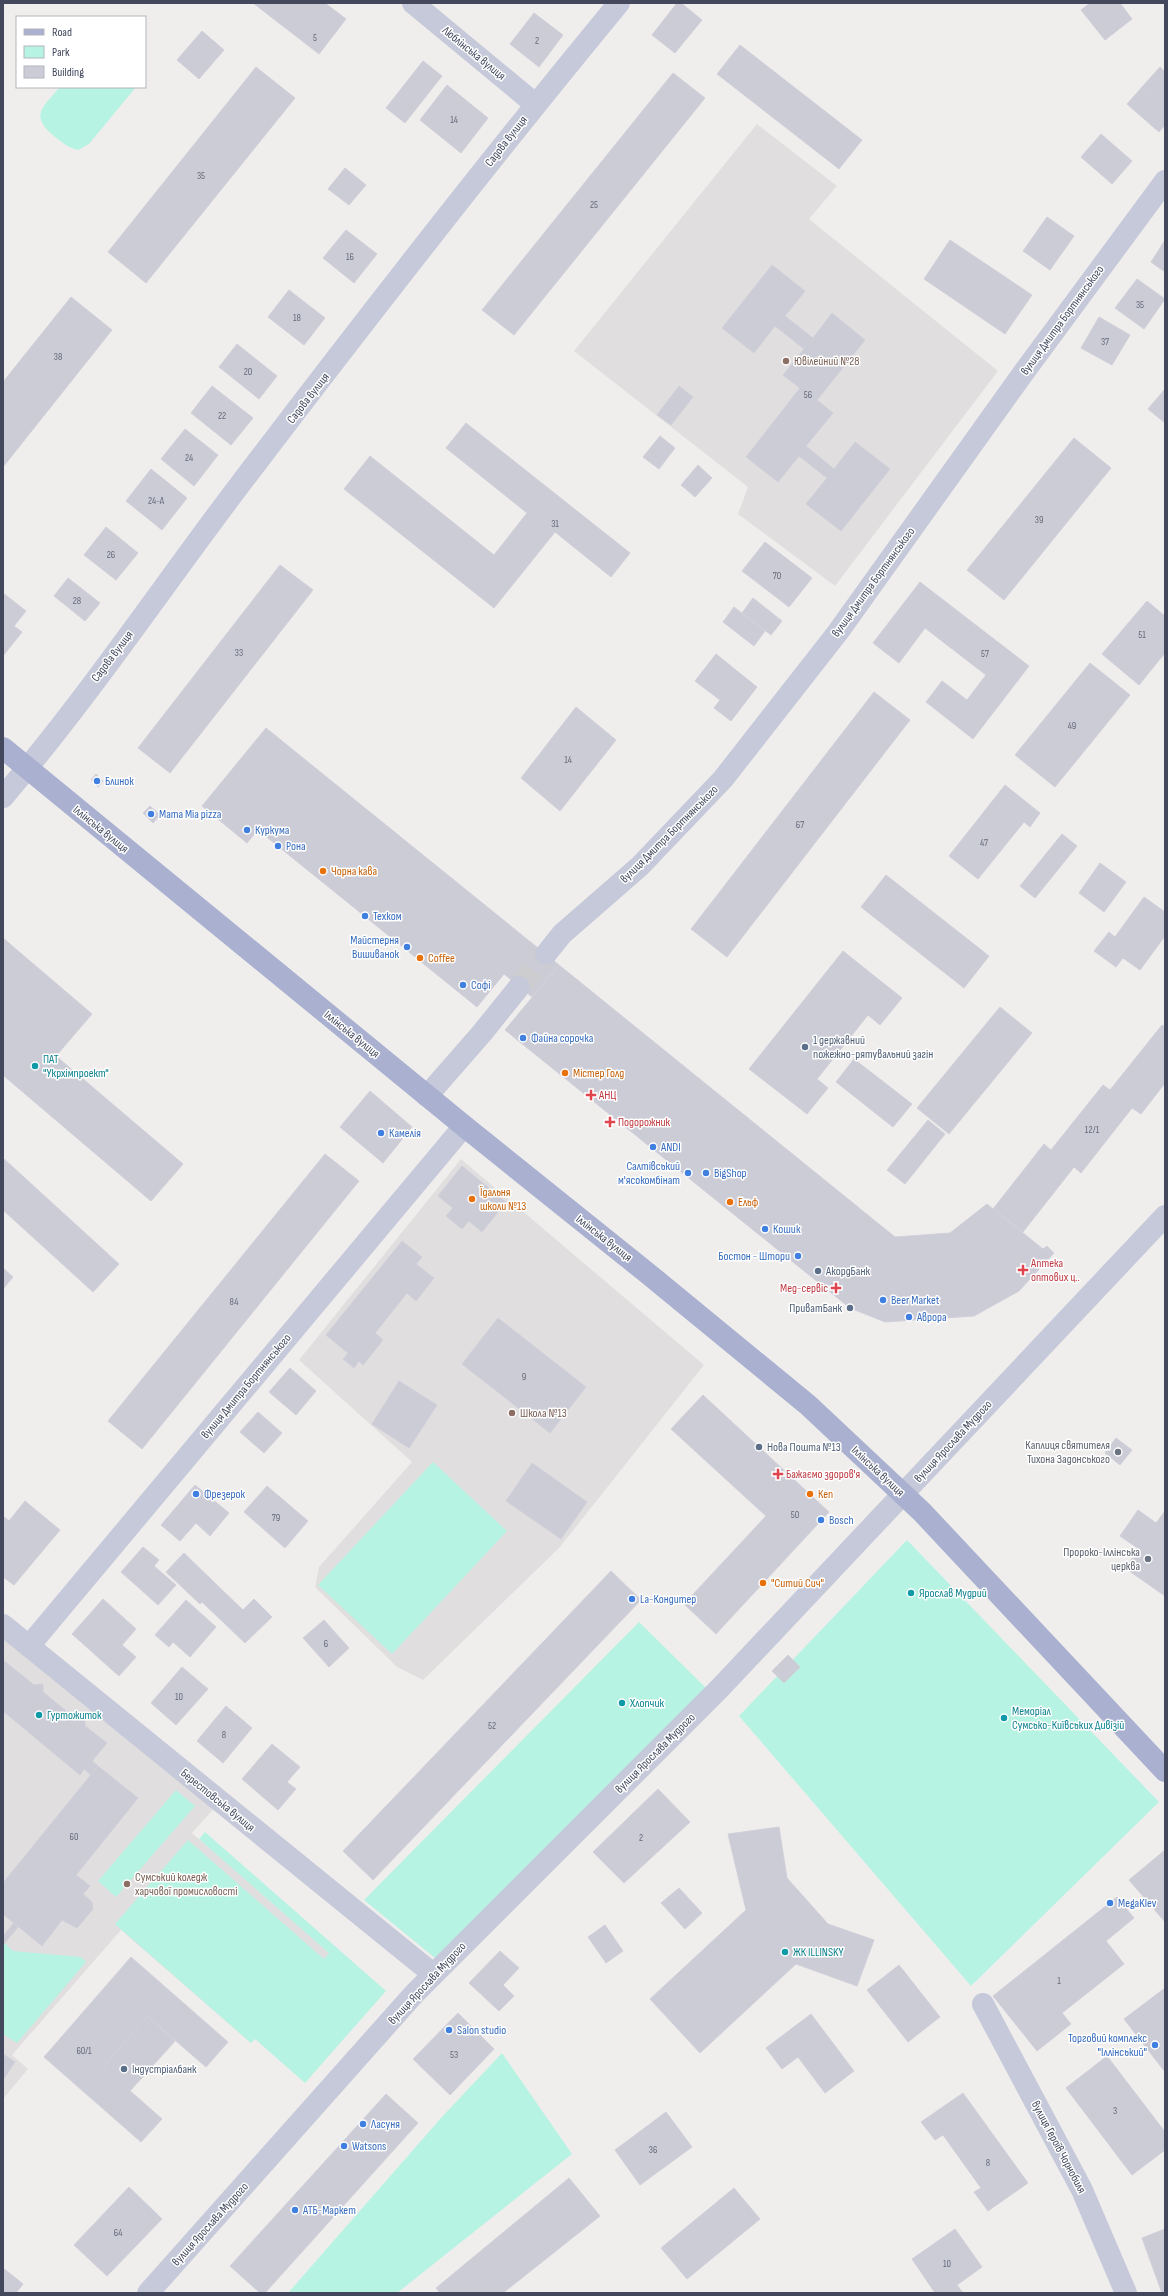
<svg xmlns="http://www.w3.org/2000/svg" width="1168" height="2296" font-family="'Sofia Sans Condensed',sans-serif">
<rect width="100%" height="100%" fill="#f0eeed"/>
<g fill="#e1dedf">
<path d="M757,124L837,186L809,219L998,371L835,586L738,514L748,487L574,351Z"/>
<path d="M461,1159L704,1365L560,1547L423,1680L397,1667L315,1587L319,1567L412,1462L299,1360Z"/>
<path d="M3,1626L220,1802L192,1833L329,1953L251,2043L121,1930L12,2055L28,2069L3,2099Z"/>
</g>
<g fill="#b6f3e2">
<path d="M60,87H136L89,144L78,150C68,148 62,142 54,136C29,115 43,107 60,87Z"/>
<path d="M433,1462L507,1531L392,1654L318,1585Z"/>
<path d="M907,1540L1159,1802L971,1986L739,1716Z"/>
<path d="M639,1622L707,1689L435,1958L364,1900Z"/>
<path d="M176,1790L195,1806L116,1897L98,1881Z"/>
<path d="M205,1832L386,1991L305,2083L255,2039L251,2043L115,1924L188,1840L324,1959L329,1953L199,1839Z"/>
<path d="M3,1941L13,1951L81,1957L86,1962L17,2043L3,2034Z"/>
<path d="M502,2053L572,2154L397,2293H288L441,2118Z"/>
</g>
<g fill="#ccccd6" stroke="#d1d0da">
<path d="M253,3H325L346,19L319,54Z"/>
<path d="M677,3H681L702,20L675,53L652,35Z"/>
<path d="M1090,3H1120L1132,19L1105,40L1081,10Z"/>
<path d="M534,13L563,35L539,67L510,44Z"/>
<path d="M202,31L224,50L199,79L177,60Z"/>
<path d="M740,45L862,140L839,169L717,74Z"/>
<path d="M423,61L442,76L405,123L386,108Z"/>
<path d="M256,67L295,98L146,283L108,252Z"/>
<path d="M1160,67L1165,72V106L1143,86Z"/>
<path d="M673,73L705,98L514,335L482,310Z"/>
<path d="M447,85L488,118L461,153L420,120Z"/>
<path d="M1143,86L1165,106V125L1159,132L1127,104Z"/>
<path d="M1101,134L1132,161L1112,184L1081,157Z"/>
<path d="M345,168L366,185L349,205L328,189Z"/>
<path d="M1047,217L1074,236L1050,270L1023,251Z"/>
<path d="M346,230L377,254L354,283L323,258Z"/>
<path d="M950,240L1032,295L1005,334L924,279Z"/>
<path d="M1165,240V272L1151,262Z"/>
<path d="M772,265L805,291L785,316L813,338L832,313L865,340L817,400L833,413L806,446L834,469L855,442L890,469L841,531L806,504L827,478L799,456L778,482L746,457L800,388L783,375L804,349L775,326L754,353L722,328Z"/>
<path d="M1137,279L1165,299L1144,329L1115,308Z"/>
<path d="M289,290L325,318L304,345L268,317Z"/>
<path d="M71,297L112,330L3,467V382Z"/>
<path d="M1099,317L1130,335L1112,365L1081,348Z"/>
<path d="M237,344L277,376L259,399L219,367Z"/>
<path d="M212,386L253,418L231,445L191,413Z"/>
<path d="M679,386L693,397L671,425L657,415Z"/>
<path d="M1165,389V423L1148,409Z"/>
<path d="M466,423L630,553L611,577L555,532L494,608L344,489L370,456L494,555L527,513L446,448Z"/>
<path d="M185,429L218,455L194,486L161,459Z"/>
<path d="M660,436L675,448L659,469L643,457Z"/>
<path d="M1074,438L1111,468L1004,600L967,570Z"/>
<path d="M698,465L712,478L695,497L681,485Z"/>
<path d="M151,469L187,498L162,530L126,501Z"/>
<path d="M106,527L138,553L116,580L84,555Z"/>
<path d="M765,542L812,578L789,607L742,571Z"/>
<path d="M280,565L313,590L170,773L138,748Z"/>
<path d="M68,578L100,603L85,621L54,596Z"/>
<path d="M920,582L1029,666L973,739L926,702L942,681L967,700L986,675L925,628L899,663L873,643Z"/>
<path d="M3,593L26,611L14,626L22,632L3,656Z"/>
<path d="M753,598L782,621L771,635L742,613Z"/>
<path d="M1147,601L1165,616V653L1139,685L1102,654Z"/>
<path d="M734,607L765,631L754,646L723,622Z"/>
<path d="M716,654L757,687L731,721L714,708L720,700L695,681Z"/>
<path d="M1090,663L1130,695L1055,787L1015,755Z"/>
<path d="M874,692L910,720L727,957L691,929Z"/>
<path d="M576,707L616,740L560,811L521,778Z"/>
<path d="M266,728L559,965L532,997L504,974L477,1007L258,830L247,843L202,806Z"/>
<path d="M96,774L103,781L98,787L91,780Z"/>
<path d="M1005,785L1040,813L1030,827L1024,822L978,879L949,856Z"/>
<path d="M150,806L160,815L153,823L143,813Z"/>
<path d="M1062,834L1077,846L1035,898L1020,886Z"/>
<path d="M1100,863L1126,882L1104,912L1079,893Z"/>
<path d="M886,875L989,956L964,988L861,907Z"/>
<path d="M1144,897L1165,912V936L1140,970L1123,958L1116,967L1094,951L1109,932L1115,937Z"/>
<path d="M3,938L92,1014L56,1056L183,1164L151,1201L4,1076L3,1077Z"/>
<path d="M843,951L902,998L880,1025L868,1015L817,1079L828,1088L807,1114L749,1069Z"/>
<path d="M559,965L895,1237L950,1233L987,1204L1043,1249L1047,1246L1054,1253L1019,1291L974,1316L885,1322L850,1308L505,1030Z"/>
<path d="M1000,1007L1032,1033L949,1134L917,1108Z"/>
<path d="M1162,1025L1165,1027V1083L1141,1114L1132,1108L1081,1173L1074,1167L1023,1232L993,1209L1044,1144L1051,1150L1103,1085L1110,1090Z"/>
<path d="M854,1059L912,1104L893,1127L836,1082Z"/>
<path d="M370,1091L412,1127L383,1163L340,1127Z"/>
<path d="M928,1120L945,1134L905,1184L887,1170Z"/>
<path d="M325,1154L359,1181L142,1449L108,1421Z"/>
<path d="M3,1158L119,1264L93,1292L3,1210Z"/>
<path d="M462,1166L506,1202L482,1232L469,1221L462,1229L446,1216L453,1208L438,1196Z"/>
<path d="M402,1241L422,1257L416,1264L434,1278L416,1301L407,1293L375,1333L383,1340L363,1365L359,1361L354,1368L343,1359L348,1353L326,1335Z"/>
<path d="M3,1268L13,1277L3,1289Z"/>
<path d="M498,1318L586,1387L550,1433L462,1364Z"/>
<path d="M290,1368L316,1391L296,1415L269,1392Z"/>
<path d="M399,1381L437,1405L409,1448L372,1424Z"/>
<path d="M703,1395L829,1512L716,1634L684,1604L766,1516L671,1429Z"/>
<path d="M258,1412L282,1433L264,1453L240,1432Z"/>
<path d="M1116,1438L1132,1450L1120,1465L1105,1453Z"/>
<path d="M532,1463L587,1502L561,1539L506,1501Z"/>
<path d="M195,1485L229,1513L210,1536L196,1523L180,1541L161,1525Z"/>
<path d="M267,1486L308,1521L285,1548L244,1512Z"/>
<path d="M25,1501L60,1530L14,1585L3,1577V1516L9,1521Z"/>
<path d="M1138,1510L1156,1523L1165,1511V1596L1125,1568L1139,1549L1120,1536Z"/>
<path d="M143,1547L159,1560L154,1566L176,1585L158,1605L121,1572Z"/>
<path d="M184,1553L218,1586L200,1604L166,1572Z"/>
<path d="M611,1571L641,1600L373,1880L343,1851Z"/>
<path d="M218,1586L243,1610L254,1599L272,1617L245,1643L202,1602Z"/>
<path d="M103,1599L136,1629L122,1645L136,1657L119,1676L72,1634Z"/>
<path d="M186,1600L216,1627L190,1657L173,1642L169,1647L155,1635Z"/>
<path d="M324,1620L349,1648L329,1667L303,1638Z"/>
<path d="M788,1655L800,1667L784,1683L772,1671Z"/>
<path d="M3,1660L34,1685L43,1684V1692L76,1719L85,1718V1726L107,1743L92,1761L98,1766L91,1775L84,1769L80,1775L3,1711Z"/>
<path d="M182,1667L208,1689L176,1725L151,1703Z"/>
<path d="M226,1706L252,1728L223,1763L197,1741Z"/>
<path d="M272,1744L300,1767L287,1782L296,1789L278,1810L242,1779Z"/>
<path d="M98,1766L138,1798L76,1875L90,1886L83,1894L92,1902L93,1909L77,1928L62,1920L42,1946L3,1914V1883Z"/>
<path d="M658,1789L690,1822L624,1883L593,1852Z"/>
<path d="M779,1827L787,1878L828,1924L874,1940L857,1986L796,1964L700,2053L650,1999L746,1910L728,1834Z"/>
<path d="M1165,1850V1922L1129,1880Z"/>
<path d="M679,1888L702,1913L685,1929L661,1903Z"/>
<path d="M1117,1897L1134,1918L1106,1941L1124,1964L1062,2013L1071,2024L1037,2051L993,1996Z"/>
<path d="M14,1923L18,1927L3,1945V1936Z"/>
<path d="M605,1925L623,1951L606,1963L588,1937Z"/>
<path d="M500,1951L519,1968L503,1985L514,1996L499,2011L469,1983Z"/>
<path d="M131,1957L228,2042L206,2067L147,2016L103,2067L162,2119L141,2142L44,2057Z"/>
<path d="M899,1965L940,2017L908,2042L867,1990Z"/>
<path d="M1165,1988V2072L1124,2019Z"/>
<path d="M458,2013L494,2049L450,2095L413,2059Z"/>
<path d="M811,2014L854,2071L825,2093L798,2057L782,2069L766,2048Z"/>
<path d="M147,2016L175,2041L130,2091L103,2067Z"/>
<path d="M3,2054L15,2062L3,2080Z"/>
<path d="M1107,2056L1165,2132V2150L1132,2175L1066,2088Z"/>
<path d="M963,2093L1028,2183L988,2211L974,2192L981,2188L943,2135L935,2140L921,2122Z"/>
<path d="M386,2094L418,2123L265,2293H260L230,2266Z"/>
<path d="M666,2112L692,2147L640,2185L615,2150Z"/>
<path d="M569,2178L600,2216L503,2293H440L436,2288Z"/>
<path d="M129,2187L162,2219L107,2276L74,2245Z"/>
<path d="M734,2188L760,2219L687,2279L661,2248Z"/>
<path d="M955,2229L982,2267L957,2285L963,2293H935L912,2259Z"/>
<path d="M1165,2229V2293H1162L1142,2238Z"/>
<path d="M3,2268L23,2284L16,2293H3Z"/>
</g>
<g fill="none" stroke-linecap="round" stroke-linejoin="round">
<path stroke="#cdcdd0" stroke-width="22" stroke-dasharray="22 11" stroke-linecap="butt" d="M519,987L546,954"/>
<g stroke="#c5c9d9" stroke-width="22">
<path d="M413,3L535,104"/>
<path d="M3,797C85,701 156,596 232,495C358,329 486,164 619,3"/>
<path d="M546,954L562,934L640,866L723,779L838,632L1024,372L1165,181"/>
<path d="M427,1096L482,1033L519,987"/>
<path d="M3,1625L433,1974"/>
<path d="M29,1646L464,1126"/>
<path d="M983,2004L1082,2190L1126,2293"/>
<path d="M148,2293L414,1994L720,1688L1165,1216"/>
</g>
<path stroke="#a9b0d0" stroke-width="22" d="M3,748L464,1126L646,1272L808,1405L922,1512L1165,1771"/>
</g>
<g fill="#8d6e63" stroke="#fff" stroke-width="1.5">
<circle cx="786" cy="361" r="4"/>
<circle cx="512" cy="1413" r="4"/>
<circle cx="127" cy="1884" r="4"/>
</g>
<g fill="#3f7fe0" stroke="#fff" stroke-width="1.5">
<circle cx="97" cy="781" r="4"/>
<circle cx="151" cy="814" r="4"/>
<circle cx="247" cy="830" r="4"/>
<circle cx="278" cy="846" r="4"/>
<circle cx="365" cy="916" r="4"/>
<circle cx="407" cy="947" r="4"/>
<circle cx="463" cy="985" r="4"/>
<circle cx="523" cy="1038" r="4"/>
<circle cx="381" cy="1133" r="4"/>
<circle cx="653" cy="1147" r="4"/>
<circle cx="688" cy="1173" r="4"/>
<circle cx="706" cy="1173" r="4"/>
<circle cx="765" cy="1229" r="4"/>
<circle cx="798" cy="1256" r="4"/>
<circle cx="883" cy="1300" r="4"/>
<circle cx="909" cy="1317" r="4"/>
<circle cx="196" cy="1494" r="4"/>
<circle cx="821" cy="1520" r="4"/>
<circle cx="632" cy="1599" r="4"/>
<circle cx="1110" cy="1903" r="4"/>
<circle cx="449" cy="2030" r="4"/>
<circle cx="1155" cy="2045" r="4"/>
<circle cx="363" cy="2124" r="4"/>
<circle cx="344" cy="2146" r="4"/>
<circle cx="295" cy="2210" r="4"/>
</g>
<g fill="#e8710a" stroke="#fff" stroke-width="1.5">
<circle cx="323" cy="871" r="4"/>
<circle cx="420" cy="958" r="4"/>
<circle cx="565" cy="1073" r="4"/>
<circle cx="472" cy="1199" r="4"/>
<circle cx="730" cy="1202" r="4"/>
<circle cx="810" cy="1494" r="4"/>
<circle cx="763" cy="1583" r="4"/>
</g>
<g fill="#5c6f8a" stroke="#fff" stroke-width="1.5">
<circle cx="805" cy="1047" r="4"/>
<circle cx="818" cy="1271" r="4"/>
<circle cx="850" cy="1308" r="4"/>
<circle cx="759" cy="1447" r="4"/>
<circle cx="124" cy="2069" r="4"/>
</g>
<g fill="#0f9aa8" stroke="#fff" stroke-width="1.5">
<circle cx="35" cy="1066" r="4"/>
<circle cx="911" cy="1593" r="4"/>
<circle cx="622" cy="1703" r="4"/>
<circle cx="39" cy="1715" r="4"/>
<circle cx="1004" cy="1718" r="4"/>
<circle cx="785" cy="1952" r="4"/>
</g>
<g fill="#e0444e" stroke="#fff" stroke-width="1.5">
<path d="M589 1089h4v4h4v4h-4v4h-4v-4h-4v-4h4z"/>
<path d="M608 1116h4v4h4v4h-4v4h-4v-4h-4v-4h4z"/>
<path d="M1021 1264h4v4h4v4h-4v4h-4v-4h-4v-4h4z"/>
<path d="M834 1282h4v4h4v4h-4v4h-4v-4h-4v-4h4z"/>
<path d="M776 1468h4v4h4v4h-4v4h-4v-4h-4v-4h4z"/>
</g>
<g fill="#6b7280" stroke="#fff" stroke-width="1.5">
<circle cx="1118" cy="1452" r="4"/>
<circle cx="1148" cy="1559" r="4"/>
</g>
<g text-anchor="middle" stroke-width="3" stroke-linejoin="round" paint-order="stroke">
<g font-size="10" fill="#65697b">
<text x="315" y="41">5</text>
<text x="537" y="44">2</text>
<text x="454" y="123">14</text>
<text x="201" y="179">35</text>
<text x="594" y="208">25</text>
<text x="350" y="260">16</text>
<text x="1140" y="308">35</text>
<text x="297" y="321">18</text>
<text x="1105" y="345">37</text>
<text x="58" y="360">38</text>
<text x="248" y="375">20</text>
<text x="808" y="398">56</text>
<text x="222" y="419">22</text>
<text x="189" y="461">24</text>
<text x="156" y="504">24-А</text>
<text x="1039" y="523">39</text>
<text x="555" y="527">31</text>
<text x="111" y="558">26</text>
<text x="777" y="579">70</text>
<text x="77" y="604">28</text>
<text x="1142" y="638">51</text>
<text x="239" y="656">33</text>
<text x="985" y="657">57</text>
<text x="1072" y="729">49</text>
<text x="568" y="763">14</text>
<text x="800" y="828">67</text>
<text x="984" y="846">47</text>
<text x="1092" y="1133">12/1</text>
<text x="234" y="1305">84</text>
<text x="524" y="1380">9</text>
<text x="795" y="1518">50</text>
<text x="276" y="1521">79</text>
<text x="326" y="1647">6</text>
<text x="179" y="1700">10</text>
<text x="492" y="1729">52</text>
<text x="224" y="1738">8</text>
<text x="74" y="1840">60</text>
<text x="641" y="1841">2</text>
<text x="1059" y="1984">1</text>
<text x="84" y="2054">60/1</text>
<text x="454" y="2058">53</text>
<text x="1115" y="2114">3</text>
<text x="653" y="2153">36</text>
<text x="988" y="2166">8</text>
<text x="118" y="2236">64</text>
<text x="947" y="2267">10</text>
</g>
<g font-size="12" fill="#43485d" stroke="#fff">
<text transform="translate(474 53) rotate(39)" y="4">Люблінська вулиця</text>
<text transform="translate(506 141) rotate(-52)" y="4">Садова вулиця</text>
<text transform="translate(1062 320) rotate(-54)" y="4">вулиця Дмитра Бортнянського</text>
<text transform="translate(308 398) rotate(-52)" y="4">Садова вулиця</text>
<text transform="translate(873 582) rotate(-54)" y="4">вулиця Дмитра Бортнянського</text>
<text transform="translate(112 656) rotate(-53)" y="4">Садова вулиця</text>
<text transform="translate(101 829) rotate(39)" y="4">Іллінська вулиця</text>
<text transform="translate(669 834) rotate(-45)" y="4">вулиця Дмитра Бортнянського</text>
<text transform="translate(352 1034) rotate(39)" y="4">Іллінська вулиця</text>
<text transform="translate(604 1238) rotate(38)" y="4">Іллінська вулиця</text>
<text transform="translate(246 1386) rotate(-50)" y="4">вулиця Дмитра Бортнянського</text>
<text transform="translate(953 1441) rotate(-47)" y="4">вулиця Ярослава Мудрого</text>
<text transform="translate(878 1471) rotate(43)" y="4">Іллінська вулиця</text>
<text transform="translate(655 1753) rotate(-45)" y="4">вулиця Ярослава Мудрого</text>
<text transform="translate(218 1800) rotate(39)" y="4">Берестовська вулиця</text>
<text transform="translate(427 1983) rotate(-47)" y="4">вулиця Ярослава Мудрого</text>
<text transform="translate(1059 2147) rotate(62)" y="4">вулиця Героїв Чорнобиля</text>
<text transform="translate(210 2224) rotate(-48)" y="4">вулиця Ярослава Мудрого</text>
</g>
<g font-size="12" fill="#785e54" stroke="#fff" text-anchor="start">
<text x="794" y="365">Ювілейний №28</text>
<text x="520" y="1417">Школа №13</text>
<text x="135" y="1881">Сумський коледж<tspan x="135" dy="14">харчової промисловості</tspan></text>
</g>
<g font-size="12" fill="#366cbe" stroke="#fff" text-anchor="start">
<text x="105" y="785">Блинок</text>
<text x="159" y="818">Mama Mia pizza</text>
<text x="255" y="834">Куркума</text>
<text x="286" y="850">Рона</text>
<text x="373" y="920">Техком</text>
<text x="399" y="944" text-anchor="end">Майстерня<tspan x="399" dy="14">Вишиванок</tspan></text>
<text x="471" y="989">Софі</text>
<text x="531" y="1042">Файна сорочка</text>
<text x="389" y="1137">Камелія</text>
<text x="661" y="1151">ANDI</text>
<text x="680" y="1170" text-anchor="end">Салтівський<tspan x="680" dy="14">м'ясокомбінат</tspan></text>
<text x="714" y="1177">BigShop</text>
<text x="773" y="1233">Кошик</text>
<text x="790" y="1260" text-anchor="end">Бостон - Штори</text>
<text x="891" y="1304">Beer Market</text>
<text x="917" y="1321">Аврора</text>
<text x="204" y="1498">Фрезерок</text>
<text x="829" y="1524">Bosch</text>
<text x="640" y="1603">La-Кондитер</text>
<text x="1118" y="1907">MegaKlev</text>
<text x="457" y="2034">Salon studio</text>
<text x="1147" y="2042" text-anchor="end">Торговий комплекс<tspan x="1147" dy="14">"Іллінський"</tspan></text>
<text x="371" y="2128">Ласуня</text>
<text x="352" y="2150">Watsons</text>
<text x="303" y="2214">АТБ-Маркет</text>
</g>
<g font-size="12" fill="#c56008" stroke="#fff" text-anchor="start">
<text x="331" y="875">Чорна кава</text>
<text x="428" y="962">Coffee</text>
<text x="573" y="1077">Містер Голд</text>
<text x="480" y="1196">Їдальня<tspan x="480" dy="14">школи №13</tspan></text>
<text x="738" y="1206">Ельф</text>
<text x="818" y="1498">Кеп</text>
<text x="771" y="1587">"Ситий Сич"</text>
</g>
<g font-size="12" fill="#4e5e75" stroke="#fff" text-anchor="start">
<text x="813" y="1044">1 державний<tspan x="813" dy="14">пожежно-рятувальний загін</tspan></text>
<text x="826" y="1275">АкордБанк</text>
<text x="842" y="1312" text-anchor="end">ПриватБанк</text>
<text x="767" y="1451">Нова Пошта №13</text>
<text x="132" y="2073">Індустріалбанк</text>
</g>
<g font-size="12" fill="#0d838f" stroke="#fff" text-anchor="start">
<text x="43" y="1063">ПАТ<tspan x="43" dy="14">"Укрхімпроект"</tspan></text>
<text x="919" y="1597">Ярослав Мудрий</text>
<text x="630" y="1707">Хлопчик</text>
<text x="1012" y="1715">Меморіал<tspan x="1012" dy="14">Сумсько-Київських Дивізій</tspan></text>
<text x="47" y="1719">Гуртожиток</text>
<text x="793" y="1956">ЖК ILLINSKY</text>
</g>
<g font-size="12" fill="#be3a42" stroke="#fff" text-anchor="start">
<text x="599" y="1099">АНЦ</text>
<text x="618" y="1126">Подорожник</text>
<text x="1031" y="1267">Аптека<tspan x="1031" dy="14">оптових ц..</tspan></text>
<text x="828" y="1292" text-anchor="end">Мед-сервіс</text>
<text x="786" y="1478">Бажаємо здоров'я</text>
</g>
<g font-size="12" fill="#5b616d" stroke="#fff" text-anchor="end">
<text x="1110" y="1449">Каплиця святителя<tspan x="1110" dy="14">Тихона Задонського</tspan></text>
<text x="1140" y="1556">Пророко-Іллінська<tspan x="1140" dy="14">церква</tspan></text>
</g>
</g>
<rect width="1168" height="2296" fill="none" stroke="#43485d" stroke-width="8"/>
<rect x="16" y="16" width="130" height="72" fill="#ffffff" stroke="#b4b6be"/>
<rect x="24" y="29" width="20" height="6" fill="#a9b0d0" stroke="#b4b6be"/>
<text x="52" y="36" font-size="12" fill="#43485d">Road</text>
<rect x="24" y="46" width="20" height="12" fill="#b6f3e2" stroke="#b4b6be"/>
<text x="52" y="56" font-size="12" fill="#43485d">Park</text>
<rect x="24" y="66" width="20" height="12" fill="#ccccd6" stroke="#b4b6be"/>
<text x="52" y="76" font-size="12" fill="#43485d">Building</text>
</svg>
